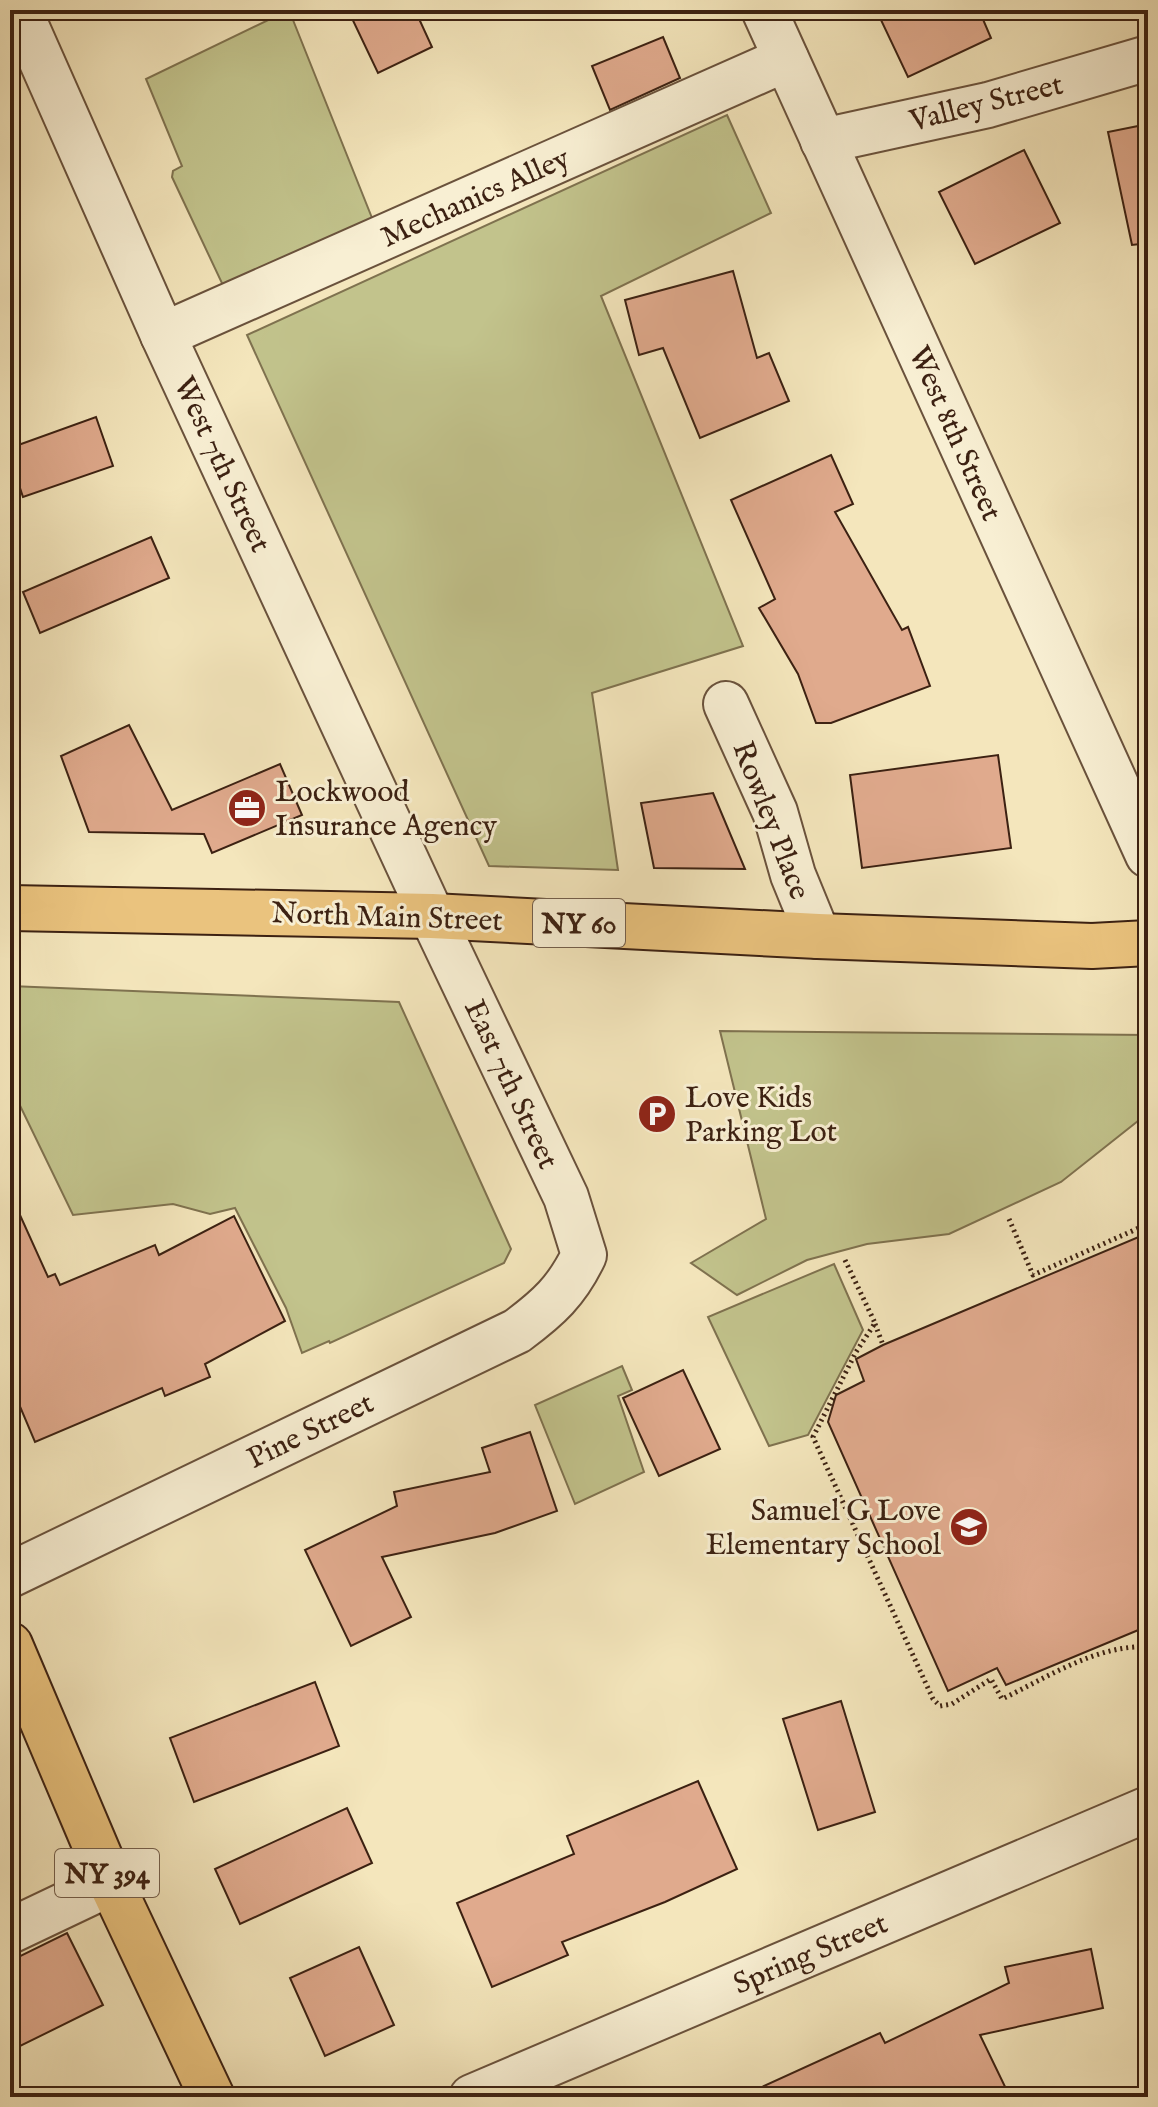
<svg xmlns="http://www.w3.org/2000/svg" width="1158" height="2107" font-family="'IM FELL English',serif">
<rect width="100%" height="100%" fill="#f4e6bc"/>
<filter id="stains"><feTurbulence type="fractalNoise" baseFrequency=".0025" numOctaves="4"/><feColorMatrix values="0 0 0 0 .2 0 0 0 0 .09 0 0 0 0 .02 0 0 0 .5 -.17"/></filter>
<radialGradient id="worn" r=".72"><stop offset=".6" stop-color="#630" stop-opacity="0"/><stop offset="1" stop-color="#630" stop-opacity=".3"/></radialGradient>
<g fill="#c2c38c" stroke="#7f724f" stroke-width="2">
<path d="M289,10L376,228L228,296L172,177L173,171L182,166L146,79Z"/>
<path d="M727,115L771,213L601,296L743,646L592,693L618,870L489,866L247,335Z"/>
<path d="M10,986L399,1002L511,1249L504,1263L330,1343L329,1341L302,1353L286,1308L235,1208L210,1214L173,1204L73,1215L10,1085Z"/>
<path d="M720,1031L1148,1035V1113L1061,1182L949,1234L867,1244L807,1260L737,1295L691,1263L766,1219Z"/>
<path d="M834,1264L863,1330L808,1435L769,1446L708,1317Z"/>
<path d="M622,1366L632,1390L618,1396L644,1472L575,1504L535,1405Z"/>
</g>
<g fill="#e0aa8d" stroke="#3c2112" stroke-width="2">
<path d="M348,10H415L432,47L378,73Z"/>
<path d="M901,10H979L991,38L908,77L881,20Z"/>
<path d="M663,37L680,78L610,110L592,66Z"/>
<path d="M1148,124V243L1132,245L1108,132Z"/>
<path d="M1024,150L1060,223L975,264L939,192Z"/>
<path d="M733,271L757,358L769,353L789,401L700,438L663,348L639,355L625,300Z"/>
<path d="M96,417L113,466L23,497L10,458V448Z"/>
<path d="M831,455L853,504L835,512L902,630L908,627L930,686L831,723H816L798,674L759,608L775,599L731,500Z"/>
<path d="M151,537L169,578L40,633L23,592Z"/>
<path d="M129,725L172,810L280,764L302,815L212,853L204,834L89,832L61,756Z"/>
<path d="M998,755L1011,848L862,868L850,775Z"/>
<path d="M713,793L745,869L654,868L641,803Z"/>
<path d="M10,1193L48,1277L55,1274L60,1285L155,1245L159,1255L234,1216L285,1321L205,1364L210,1377L165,1396L162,1388L35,1442L10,1383Z"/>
<path d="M1148,1233V1626L1006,1685L997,1668L948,1691L828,1422L836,1395L864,1381L856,1359L883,1345Z"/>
<path d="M683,1370L720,1449L659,1476L623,1398Z"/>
<path d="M530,1432L557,1511L495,1533L382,1557L411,1617L351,1646L305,1550L397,1506L394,1492L490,1472L482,1448Z"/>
<path d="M315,1682L339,1746L194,1802L170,1738Z"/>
<path d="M841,1701L875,1812L818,1830L783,1719Z"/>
<path d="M698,1781L737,1869L665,1902L562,1942L568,1955L492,1987L457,1903L574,1854L567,1836Z"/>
<path d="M347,1808L372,1863L240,1924L215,1869Z"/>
<path d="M67,1933L103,2005L10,2051V1961Z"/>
<path d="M359,1947L394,2025L325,2056L290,1978Z"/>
<path d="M1091,1949L1103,2008L980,2035L1010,2097H740L880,2033L885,2043L1009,1983L1005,1967Z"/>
</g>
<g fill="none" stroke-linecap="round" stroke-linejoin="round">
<defs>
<g id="minor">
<path d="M764,10L1148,855"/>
<path d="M823,141L988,105L1148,58"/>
<path d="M163,335L786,59"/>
<path d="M726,704L775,812L793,875L818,936"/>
<path d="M10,1575L517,1331C548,1308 567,1291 584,1255L566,1197L432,916L163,335L19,10"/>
<path d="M10,1931L111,1883"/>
<path d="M472,2097L1148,1809"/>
</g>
<path id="major" d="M10,1645L111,1883L212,2097"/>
<path id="highway" d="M10,908L432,916L818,936L1092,946L1148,943"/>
</defs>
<use href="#minor" stroke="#6a523c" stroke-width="48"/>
<use href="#major" stroke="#3c2112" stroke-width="48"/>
<use href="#highway" stroke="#3c2112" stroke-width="48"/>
<g stroke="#3c2112" stroke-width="5" stroke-dasharray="2 4" stroke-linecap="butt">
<path d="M1009,1219L1033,1275L1148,1224"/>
<path d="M845,1260L875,1323L856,1352L813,1437L933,1699L940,1706L952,1704L991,1679L1002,1699C1046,1678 1098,1644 1148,1647"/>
<path d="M875,1324L883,1345"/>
</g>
<use href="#minor" stroke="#f8efd3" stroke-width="44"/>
<use href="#major" stroke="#eac37e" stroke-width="44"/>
<use href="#highway" stroke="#eac37e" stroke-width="44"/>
</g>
<defs>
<symbol id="office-disc" viewBox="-11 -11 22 22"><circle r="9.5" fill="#8f2418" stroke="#f8efd3"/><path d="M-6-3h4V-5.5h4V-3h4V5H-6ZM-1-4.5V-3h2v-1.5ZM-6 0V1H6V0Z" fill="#fff"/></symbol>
<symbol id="parking-disc" viewBox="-11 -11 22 22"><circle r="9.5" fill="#8f2418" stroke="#f8efd3"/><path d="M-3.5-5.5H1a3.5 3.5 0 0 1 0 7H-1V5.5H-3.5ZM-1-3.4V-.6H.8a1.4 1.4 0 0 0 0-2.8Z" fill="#fff"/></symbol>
<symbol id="school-disc" viewBox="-11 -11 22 22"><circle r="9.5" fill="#8f2418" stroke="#f8efd3"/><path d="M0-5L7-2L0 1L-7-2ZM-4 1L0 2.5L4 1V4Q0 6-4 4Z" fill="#fff"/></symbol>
</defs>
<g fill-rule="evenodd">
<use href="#office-disc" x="225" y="786" width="44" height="44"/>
<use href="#parking-disc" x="635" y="1092" width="44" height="44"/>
<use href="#school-disc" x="947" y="1505" width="44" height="44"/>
</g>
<g text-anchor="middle" stroke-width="6" stroke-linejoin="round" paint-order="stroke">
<g fill="#f8efd3" stroke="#745f4c" stroke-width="2">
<rect x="533" y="899" width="92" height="48" rx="6"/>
<rect x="55" y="1849" width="104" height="48" rx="6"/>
</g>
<g font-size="28" font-weight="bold" fill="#3c2112">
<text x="579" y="933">NY 60</text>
<text x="107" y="1883">NY 394</text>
</g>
<g font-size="30" fill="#3c2112" stroke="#f8efd3">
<text transform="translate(986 102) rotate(-14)" y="10">Valley Street</text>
<text transform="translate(475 197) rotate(-24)" y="10">Mechanics Alley</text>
<text transform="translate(956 433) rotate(66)" y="10">West 8th Street</text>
<text transform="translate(223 464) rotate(65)" y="10">West 7th Street</text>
<text transform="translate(772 820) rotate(69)" y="10">Rowley Place</text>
<text transform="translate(387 916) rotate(2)" y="10">North Main Street</text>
<text transform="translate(512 1084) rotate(65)" y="10">East 7th Street</text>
<text transform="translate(310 1430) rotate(-26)" y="10">Pine Street</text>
<text transform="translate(810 1953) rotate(-23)" y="10">Spring Street</text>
</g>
<g font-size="30" fill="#3c2112" stroke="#f8efd3" text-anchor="start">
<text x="275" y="801">Lockwood<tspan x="275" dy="34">Insurance Agency</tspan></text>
<text x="685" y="1107">Love Kids<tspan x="685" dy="34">Parking Lot</tspan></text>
<text x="941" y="1520" text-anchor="end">Samuel G Love<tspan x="941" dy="34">Elementary School</tspan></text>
</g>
</g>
<rect width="1158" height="2107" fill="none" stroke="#f4e6bc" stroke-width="40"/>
<rect x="12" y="12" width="1134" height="2083" fill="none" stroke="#3c2112" stroke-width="4"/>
<rect x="20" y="20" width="1118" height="2067" fill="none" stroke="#3c2112" stroke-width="2"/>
<rect width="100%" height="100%" filter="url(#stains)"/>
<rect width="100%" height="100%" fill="url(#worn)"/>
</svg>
